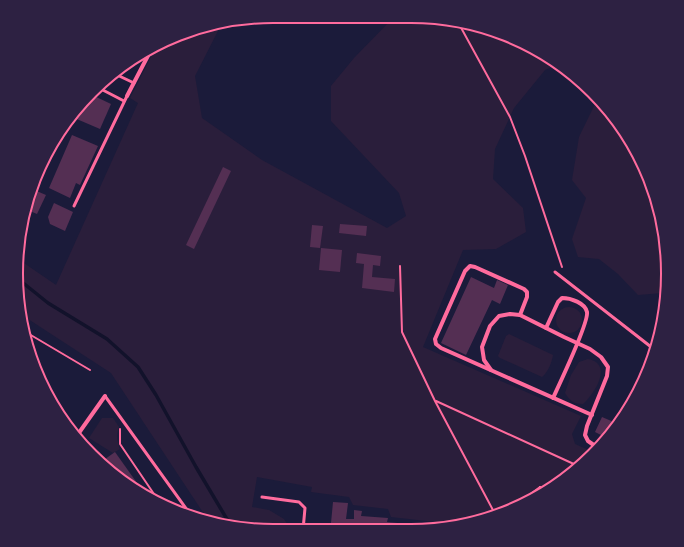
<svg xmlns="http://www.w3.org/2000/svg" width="684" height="547" font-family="Rubik,sans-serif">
<rect width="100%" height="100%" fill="#1b1b3a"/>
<g fill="#2a1e3b">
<path d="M395,16C408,16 435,14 445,22L446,21L509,36L557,65L545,70L514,108L495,149L493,179L523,208L526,232L496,249L463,250L423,347L581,416L572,434L575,444L593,452L525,504L453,524L391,517L388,509L353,505L349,497L311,492L312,487L257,477L252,507L269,510L284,519L291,530H257L210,523L111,373L22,315L16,273L18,259L56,285L138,103L130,98L157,45L207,25L222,23L195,76L202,118L262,160L387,228L406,216L399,193L331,121V86L354,58Z"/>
<path d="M594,98L641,159L667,256L663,293L638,295L618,274L599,259L578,257L572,239L586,198L572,180L579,137L595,104Z"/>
<circle cx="569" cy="320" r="13"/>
<path d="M509,334L553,355C552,362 548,372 542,377L500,358L498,356L506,336Z"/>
<path d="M588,359C614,364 594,394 583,404C574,404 570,401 565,393L571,375L579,362Z"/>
<path d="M102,418H113L119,427C116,435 117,441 120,449L113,453L89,438Z"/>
</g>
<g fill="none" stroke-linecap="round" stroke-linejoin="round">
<path stroke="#12122b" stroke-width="3.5" d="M17,278L48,303L107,339L138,367L156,395L196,467L231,526"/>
</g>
<g fill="#542f53">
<path d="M90,94L111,104L100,129L72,117Z"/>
<path d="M72,135L98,146L80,185L76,183L70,198L49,188Z"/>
<path d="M223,167L231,171L194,249L186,245Z"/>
<path d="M32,189L46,195L37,214L25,209Z"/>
<path d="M54,203L73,212L65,231L50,224L48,217Z"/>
<path d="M340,224L367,226L366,236L339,233Z"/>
<path d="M312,225L323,226L320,248L310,247Z"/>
<path d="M321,248L342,250L340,272L319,270Z"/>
<path d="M357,253L381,256L380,266L373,265L372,277L395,279L394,292L362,288L364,264L356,263Z"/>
<path d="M471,277L494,288L497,280L508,285L500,304L492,300L466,355L441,343Z"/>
<path d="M602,417L616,423L607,438L595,432Z"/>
<path d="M115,452L142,490L117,478L101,462Z"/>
<path d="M333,502L348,503L346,519H354V510L362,511L361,516L388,518L387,522L440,527L427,530H334L335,523H331Z"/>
</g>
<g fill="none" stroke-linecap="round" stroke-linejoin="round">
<g stroke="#ff6b9d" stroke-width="2">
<path d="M459,24L510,117L525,156L562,267"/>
<path d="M400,266L402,332L435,401L494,512"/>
<path d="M24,331L90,370"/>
<path d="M436,401L576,465"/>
<path d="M120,429V444L156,497"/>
<path d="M540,487L543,490"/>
<path d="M540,493V487"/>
<path d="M513,507L540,487"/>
</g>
<g stroke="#ff6b9d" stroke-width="3">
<path d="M115,74L134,83"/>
<path d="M97,87L124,101"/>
<path d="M74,206L127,96"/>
<path d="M555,272L655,350"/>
<path d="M105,396L190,514"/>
<path d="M262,497L299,502L305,508L303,530"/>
</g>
<g stroke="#ff6b9d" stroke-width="4">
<path d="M127,96L152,48"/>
<path d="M520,315L527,297V292L524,289L475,267L470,266L465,271L435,339L436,344L441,348L592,415"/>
<path d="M546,328L558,302L562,298C571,298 585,303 587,312C589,322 559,385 553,398"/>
<path d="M491,370L484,360L482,347L490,326L499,316L510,314L520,315L564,337L590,349L601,357L608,367L607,376L587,426L585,435L588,441L598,448"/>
<path d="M76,437L105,396"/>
</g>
</g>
<path d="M0 0H684V547H0ZM273 23H411A250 250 0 0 1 661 273V274A250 250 0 0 1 411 524H273A250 250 0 0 1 23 274V273A250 250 0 0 1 273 23Z" fill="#2d2142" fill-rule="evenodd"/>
<path fill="none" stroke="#ff6b9d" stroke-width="2" d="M273 23H411A250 250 0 0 1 661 273V274A250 250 0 0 1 411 524H273A250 250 0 0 1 23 274V273A250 250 0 0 1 273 23Z"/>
</svg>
